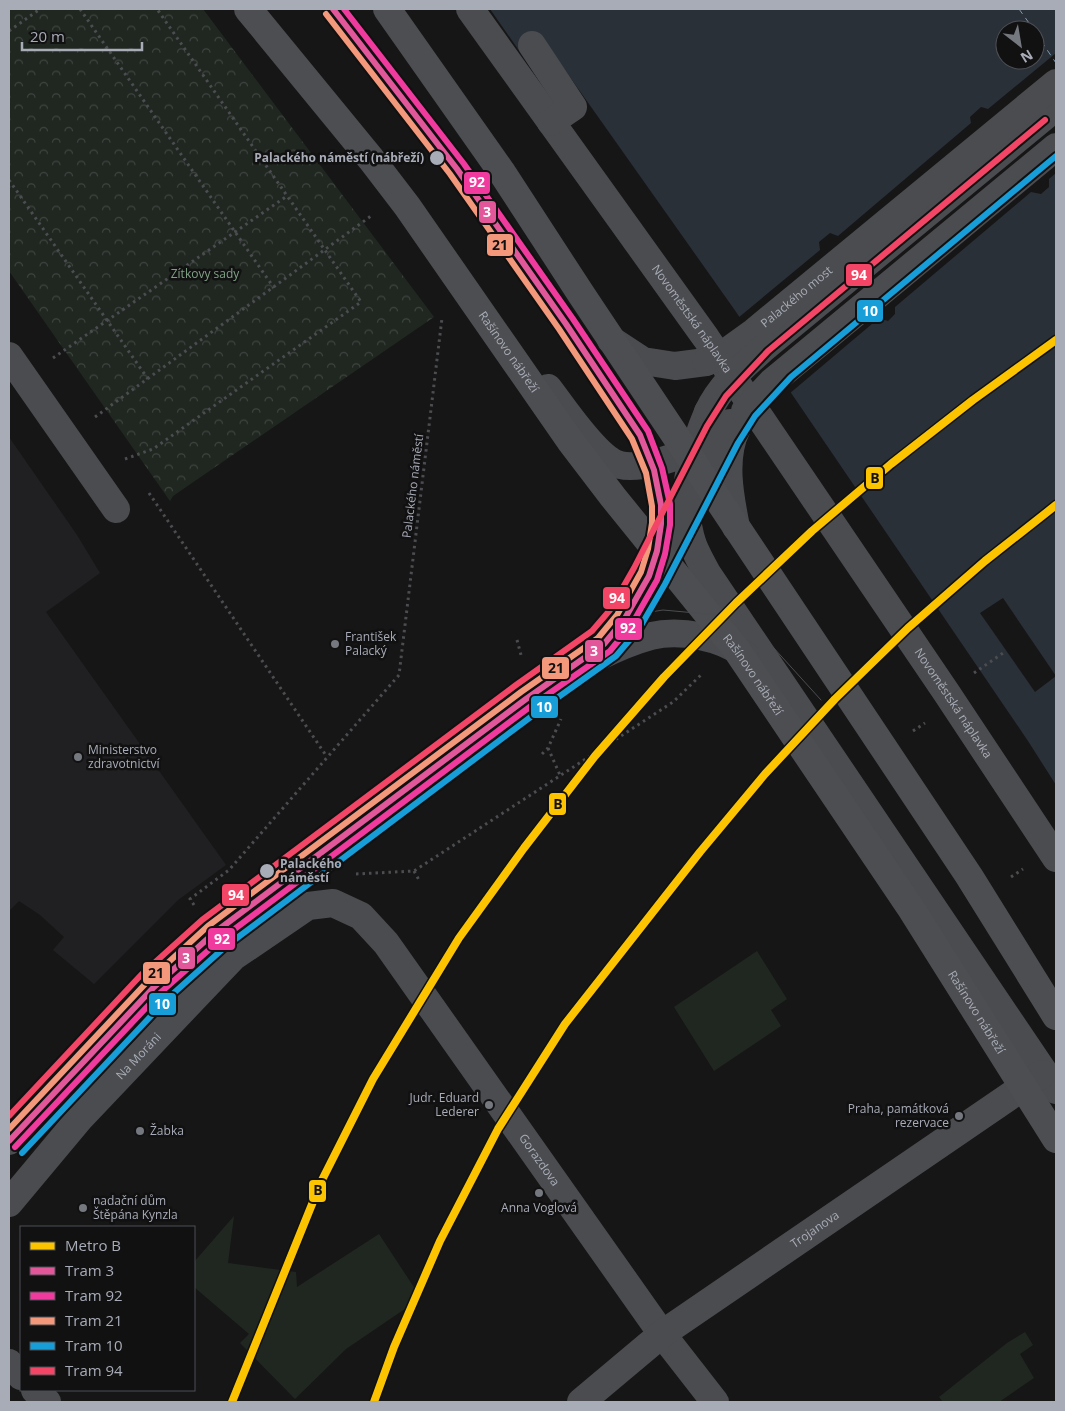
<svg xmlns="http://www.w3.org/2000/svg" width="1065" height="1411" font-family="'Open Sans',sans-serif">
<defs>
<pattern id="park-crowns" width="20" height="18" patternUnits="userSpaceOnUse" patternTransform="scale(1.25)"><rect width="20" height="18" fill="#202721"/><path d="M2 6a3 3 0 1 1 6 0M12 15a3 3 0 1 1 6 0" fill="none" stroke="#3e443f"/></pattern>
</defs>
<rect width="100%" height="100%" fill="#161617"/>
<path fill="#202022" d="M9,437L77,535L100,573L46,612L226,865L178,900L94,984L53,950L64,937L40,915L19,901L9,911Z"/>
<g fill="#202721">
<path d="M757,951L787,999L771,1010L781,1026L714,1071L674,1007Z"/>
<path d="M234,1216L228,1263L296,1272L297,1287L379,1234L421,1298L346,1349L295,1399L240,1343L249,1334L194,1287V1262Z"/>
<path d="M1025,1332L1033,1345L1020,1354L1034,1378L999,1402H943L939,1397L1007,1343Z"/>
</g>
<path fill="url(#park-crowns)" d="M9,9H203L434,317L173,496L170,501L9,271Z"/>
<path fill="#2a3038" fill-rule="evenodd" d="M490,9H1056V785L1028,741L734,309L543,39L520,52ZM1005,30H1035V60H1005Z"/>
<g fill="#161617">
<path d="M1056,53V173L1049,179V187L1041,194L1031,192L895,307V314L888,321L879,318L789,394L738,318L820,250L819,242L830,233L838,236L971,123L970,117L981,107L988,109Z"/>
<path d="M1003,598L1056,676L1035,692L980,613Z"/>
</g>
<g fill="none" stroke-linecap="round" stroke-linejoin="round">
<g stroke="#8097b1" stroke-width="1" stroke-dasharray="6 5" stroke-linecap="butt">
<path d="M1019,9L1034,30"/>
<path d="M1035,32L1056,63"/>
</g>
<g stroke="#4c4d51" stroke-width="3" stroke-dasharray="2.5 4" stroke-linecap="butt">
<path d="M80,9L274,288"/>
<path d="M9,31L40,9"/>
<path d="M9,180L148,379"/>
<path d="M53,358L287,196"/>
<path d="M95,417L371,216"/>
<path d="M125,459L153,449L361,302L157,9"/>
<path d="M149,493L327,757"/>
<path d="M517,640L521,655"/>
<path d="M974,673L1006,651"/>
<path d="M913,731L925,723"/>
<path d="M548,748L560,775"/>
<path d="M542,754L548,748L561,719"/>
<path d="M414,871L419,880"/>
<path d="M356,874L414,871L673,702L703,673"/>
<path d="M1011,877L1023,869"/>
<path d="M194,905L190,899L229,870L399,675L442,318"/>
</g>
<g stroke="#4b4c4f" stroke-width="28">
<path id="s1" d="M470,9L706,338L946,692L1056,858"/>
<path d="M532,45L573,107L551,122"/>
<path d="M611,340L643,361L675,366L706,362"/>
<path d="M766,346L1056,107"/>
<path d="M9,356L116,509"/>
<path d="M548,388C563,407 597,460 620,465C632,468 646,465 658,462C677,457 690,452 706,441"/>
<path d="M708,412C691,452 678,502 693,545C697,555 702,564 707,573L1056,1090"/>
<path d="M736,527C730,497 722,457 737,428"/>
<path d="M596,658C614,649 632,641 651,636C680,629 721,637 745,655"/>
<path d="M9,1141L154,987L214,933L526,699L604,644L624,620L649,576L730,423"/>
<path id="s2" d="M9,1203L80,1118L233,957L308,906L333,903L361,916L386,943L662,1334L715,1402"/>
<path d="M9,1363L21,1376"/>
<path d="M35,1390L47,1402"/>
<path id="s3" d="M581,1402L662,1334L1042,1074"/>
</g>
<g stroke="#4d4e51" stroke-width="28">
<path id="s4" d="M248,9L371,159L407,206L571,442L613,497L736,649L912,910L1056,1139"/>
<path d="M387,9L501,171L581,294L969,876L1056,1016"/>
</g>
<path stroke="#4c4d50" stroke-width="1" d="M570,646L596,631L638,614L663,610L718,615L745,627L772,646L821,700"/>
<g stroke="#4b4c4f" stroke-width="28">
<path id="s5" d="M706,362L722,355L754,332L1056,83"/>
<path d="M745,411L772,382L1056,147"/>
<path d="M708,412C721,384 744,366 766,346"/>
</g>
<defs>
<path id="tram-1" d="M9,1141L154,987L214,933L526,699L604,644L624,620L649,576L657,551L661,524V505L654,470L640,435L566,324L457,169L333,9"/>
<path id="tram-2" d="M15,1147L160,993L220,940L531,706L610,651L632,624L657,580L665,554L670,525V504L662,468L648,431L573,319L464,164L344,9"/>
<path id="tram-3" d="M9,1129L148,981L208,926L521,692L598,638L617,615L641,572L648,549L652,523V506L646,473L632,439L559,329L450,174L326,14"/>
<path id="tram-4" d="M22,1153L166,1000L225,947L536,713L616,656L639,629L665,584L738,443L755,416L791,377L1056,156"/>
<path id="tram-5" d="M9,1116L141,975L202,920L516,685L592,631L610,610L634,568L707,426L726,396L768,351L1045,120"/>
</defs>
<use href="#tram-1" stroke="#111112" stroke-width="10"/>
<use href="#tram-2" stroke="#111112" stroke-width="10"/>
<use href="#tram-3" stroke="#111112" stroke-width="10"/>
<use href="#tram-4" stroke="#111112" stroke-width="10"/>
<use href="#tram-5" stroke="#111112" stroke-width="10"/>
<use href="#tram-1" stroke="#e2579a" stroke-width="6"/>
<use href="#tram-2" stroke="#f13a9d" stroke-width="6"/>
<use href="#tram-3" stroke="#f3987b" stroke-width="6"/>
<use href="#tram-4" stroke="#179ed8" stroke-width="6"/>
<use href="#tram-5" stroke="#f34667" stroke-width="6"/>
<defs>
<g id="metro-1">
<path d="M232,1402L321,1182L373,1079L459,938L524,848L595,756L664,677L736,603L812,531L891,464L973,400L1056,340"/>
<path d="M374,1402L394,1347L440,1241L498,1129L565,1024L700,852L765,774L835,699L908,628L985,561L1056,505"/>
</g>
</defs>
<use href="#metro-1" stroke="#111112" stroke-width="11"/>
<use href="#metro-1" stroke="#fcc400" stroke-width="8"/>
</g>
<g fill="#a8acb7" stroke="#111112" stroke-width="2">
<circle cx="437" cy="158" r="8"/>
<circle cx="267" cy="871" r="8"/>
</g>
<g fill="#75787f" stroke="#111112" stroke-width="2">
<circle cx="335" cy="644" r="5"/>
<circle cx="78" cy="757" r="5"/>
<circle cx="489" cy="1105" r="5"/>
<circle cx="959" cy="1116" r="5"/>
<circle cx="140" cy="1131" r="5"/>
<circle cx="539" cy="1193" r="5"/>
<circle cx="83" cy="1208" r="5"/>
</g>
<g text-anchor="middle" stroke-width="5" stroke-linejoin="round" paint-order="stroke">
<g font-size="12" font-weight="bold" fill="#a8acb7" stroke="#111112" text-anchor="end">
<text x="424" y="162">Palackého náměstí (nábřeží)</text>
<text x="280" y="868" text-anchor="start">Palackého<tspan x="280" dy="14">náměstí</tspan></text>
</g>
<g font-size="12" fill="#80a184" stroke="#111112">
<text x="205" y="278">Zítkovy sady</text>
</g>
<g font-size="12" fill="#a8acb7" stroke="#111112">
<text dy="4" stroke="none"><textPath href="#s5" startOffset="112">Palackého most</textPath></text>
<text dy="4" stroke="none"><textPath href="#s1" startOffset="381">Novoměstská náplavka</textPath></text>
<text dy="4" stroke="none"><textPath href="#s4" startOffset="431">Rašínovo nábřeží</textPath></text>
<text transform="translate(413 486) rotate(-83)" y="4">Palackého náměstí</text>
<text dy="4" stroke="none"><textPath href="#s4" startOffset="836">Rašínovo nábřeží</textPath></text>
<text dy="4" stroke="none"><textPath href="#s1" startOffset="846">Novoměstská náplavka</textPath></text>
<text dy="4" stroke="none"><textPath href="#s4" startOffset="1241">Rašínovo nábřeží</textPath></text>
<text dy="4" stroke="none"><textPath href="#s2" startOffset="196">Na Moráni</textPath></text>
<text dy="4" stroke="none"><textPath href="#s2" startOffset="782">Gorazdova</textPath></text>
<text dy="4" stroke="none"><textPath href="#s3" startOffset="291">Trojanova</textPath></text>
</g>
<g font-size="12" fill="#a8acb7" stroke="#111112" text-anchor="start">
<text x="345" y="641">František<tspan x="345" dy="14">Palacký</tspan></text>
<text x="88" y="754">Ministerstvo<tspan x="88" dy="14">zdravotnictví</tspan></text>
<text x="479" y="1102" text-anchor="end">Judr. Eduard<tspan x="479" dy="14">Lederer</tspan></text>
<text x="949" y="1113" text-anchor="end">Praha, památková<tspan x="949" dy="14">rezervace</tspan></text>
<text x="150" y="1135">Žabka</text>
<text x="93" y="1205">nadační dům<tspan x="93" dy="14">Štěpána Kynzla</tspan></text>
<text x="539" y="1212" text-anchor="middle">Anna Voglová</text>
</g>
</g>
<g stroke="#111112" stroke-width="2">
<rect x="463" y="171" width="28" height="24" rx="5" fill="#f13a9d"/>
<rect x="478" y="200" width="19" height="24" rx="5" fill="#e2579a"/>
<rect x="486" y="233" width="28" height="24" rx="5" fill="#f3987b"/>
<rect x="845" y="263" width="28" height="24" rx="5" fill="#f34667"/>
<rect x="856" y="299" width="28" height="24" rx="5" fill="#179ed8"/>
<rect x="865" y="466" width="19" height="24" rx="5" fill="#fcc400"/>
<rect x="602" y="586" width="29" height="24" rx="5" fill="#f34667"/>
<rect x="614" y="617" width="29" height="24" rx="5" fill="#f13a9d"/>
<rect x="584" y="639" width="20" height="24" rx="5" fill="#e2579a"/>
<rect x="541" y="656" width="29" height="24" rx="5" fill="#f3987b"/>
<rect x="530" y="695" width="29" height="24" rx="5" fill="#179ed8"/>
<rect x="548" y="792" width="19" height="24" rx="5" fill="#fcc400"/>
<rect x="221" y="883" width="29" height="24" rx="5" fill="#f34667"/>
<rect x="207" y="927" width="29" height="24" rx="5" fill="#f13a9d"/>
<rect x="177" y="946" width="19" height="24" rx="5" fill="#e2579a"/>
<rect x="142" y="961" width="29" height="24" rx="5" fill="#f3987b"/>
<rect x="148" y="992" width="29" height="24" rx="5" fill="#179ed8"/>
<rect x="308" y="1179" width="19" height="24" rx="5" fill="#fcc400"/>
</g>
<g font-size="14" text-anchor="middle" font-weight="bold" fill="#fff">
<text x="477" y="187">92</text>
<text x="487" y="217">3</text>
<text x="859" y="280">94</text>
<text x="870" y="316">10</text>
<text x="617" y="603">94</text>
<text x="628" y="633">92</text>
<text x="594" y="656">3</text>
<text x="544" y="712">10</text>
<text x="236" y="900">94</text>
<text x="222" y="944">92</text>
<text x="186" y="963">3</text>
<text x="162" y="1009">10</text>
</g>
<g font-size="14" text-anchor="middle" font-weight="bold" fill="#111">
<text x="500" y="250">21</text>
<text x="875" y="483">B</text>
<text x="556" y="673">21</text>
<text x="558" y="809">B</text>
<text x="156" y="978">21</text>
<text x="318" y="1195">B</text>
</g>
<rect width="1065" height="1411" fill="none" stroke="#a8acb7" stroke-width="20"/>
<rect x="20" y="1226" width="175" height="165" fill="#111112" stroke="#4d4f54"/>
<rect x="30" y="1242" width="25" height="8" fill="#fcc400" stroke="#4d4f54"/>
<text x="65" y="1251" font-size="15" fill="#a8acb7">Metro B</text>
<rect x="30" y="1267" width="25" height="8" fill="#e2579a" stroke="#4d4f54"/>
<text x="65" y="1276" font-size="15" fill="#a8acb7">Tram 3</text>
<rect x="30" y="1292" width="25" height="8" fill="#f13a9d" stroke="#4d4f54"/>
<text x="65" y="1301" font-size="15" fill="#a8acb7">Tram 92</text>
<rect x="30" y="1317" width="25" height="8" fill="#f3987b" stroke="#4d4f54"/>
<text x="65" y="1326" font-size="15" fill="#a8acb7">Tram 21</text>
<rect x="30" y="1342" width="25" height="8" fill="#179ed8" stroke="#4d4f54"/>
<text x="65" y="1351" font-size="15" fill="#a8acb7">Tram 10</text>
<rect x="30" y="1367" width="25" height="8" fill="#f34667" stroke="#4d4f54"/>
<text x="65" y="1376" font-size="15" fill="#a8acb7">Tram 94</text>
<g transform="translate(1020 45) rotate(149)"><circle r="24" fill="#111112" stroke="#4d4f54"/>
<path d="M0-4L9 19L0 12L-9 19Z" fill="#75787f"/>
<text y="-8" font-size="14" font-weight="bold" text-anchor="middle" fill="#a8acb7">N</text>
</g>
<path d="M22 42v8h120v-8" fill="none" stroke="#a8acb7" stroke-width="2.5"/>
<text x="30" y="42" font-size="15" fill="#a8acb7" stroke="#111112" stroke-width="4" paint-order="stroke">20 m</text>
</svg>
